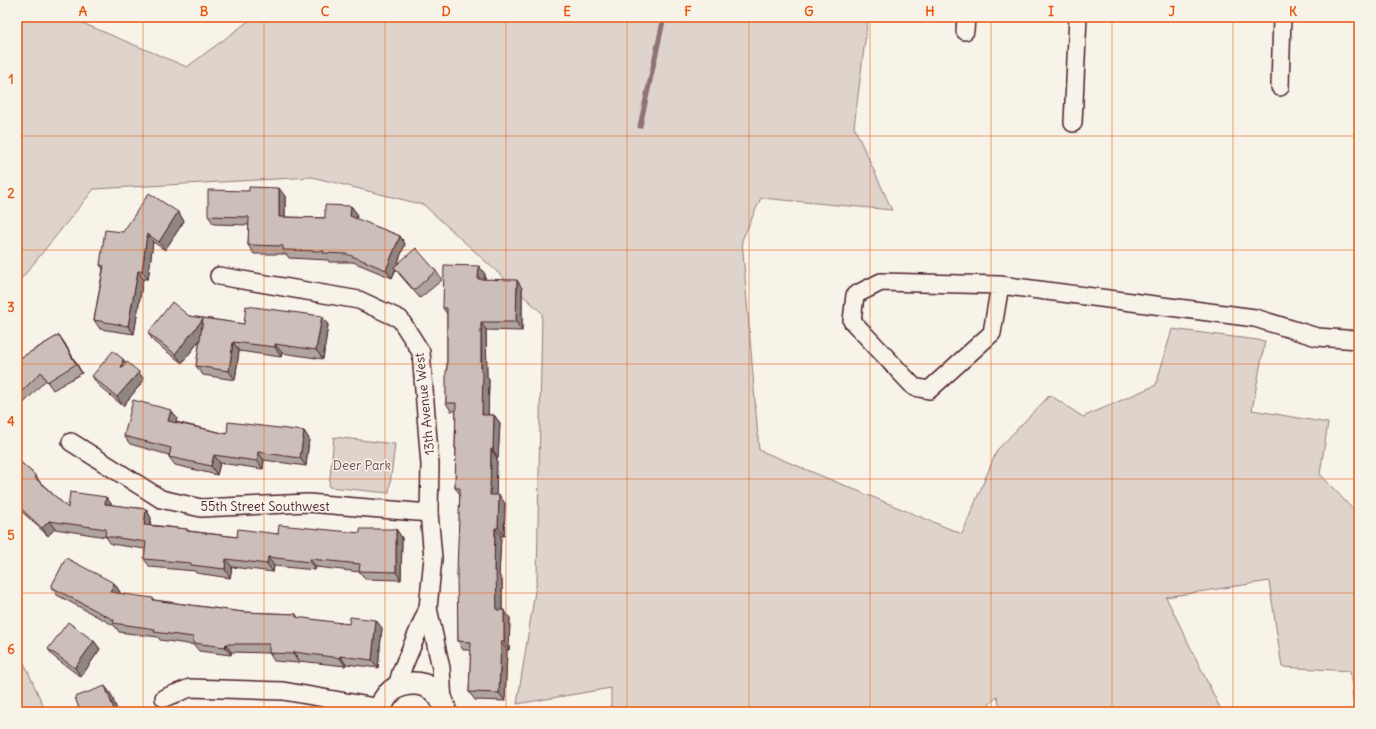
<svg xmlns="http://www.w3.org/2000/svg" width="1376" height="729" font-family="Delius,sans-serif">
<rect width="100%" height="100%" fill="#f7f3e8"/>
<filter id="ink" filterUnits="userSpaceOnUse"><feTurbulence type="fractalNoise" baseFrequency=".025" numOctaves="2"/><feDisplacementMap in="SourceGraphic" scale="8" xChannelSelector="R" yChannelSelector="G"/><feConvolveMatrix kernelMatrix="1 2 1 2 8 2 1 2 1" color-interpolation-filters="sRGB"/></filter>
<g filter="url(#ink)">
<g fill="#ded4cc" stroke="#947a7c">
<path d="M17,17H68L187,67L254,17H868L854,127L892,210L761,198L742,240L759,450L962,534L997,450L1050,395L1083,417L1156,385L1172,329L1265,341L1252,410L1328,423L1320,474L1359,516V701H1353L1350,671L1282,667L1269,581L1166,597L1222,712H1002L997,697L982,712H611V688L517,704L537,579L542,313L424,205L312,177L94,189L17,284Z"/>
<path d="M334,437L395,444L389,493L329,487Z"/>
<path d="M17,647L46,712H17Z"/>
</g>
<g fill="none" stroke-linecap="round" stroke-linejoin="round">
<path stroke="#8e7275" stroke-width="5" d="M640,126L664,17"/>
<defs>
<g id="street">
<path d="M965,31L966,17"/>
<path d="M1280,87L1282,17"/>
<path d="M1073,123L1078,17"/>
<path d="M219,276L359,300L400,319L421,352L430,465L429,513L433,558L428,608L401,672L397,687"/>
<path d="M1000,285L992,333L929,390L914,387L852,321L855,295L881,282L1000,285L1255,318L1317,337L1359,340"/>
<path d="M71,442L161,499L201,508L308,503L429,513"/>
<path d="M428,608L441,668L443,703"/>
<path d="M164,698L190,688L283,691L381,708"/>
</g>
<path id="secondary" d="M380,712C386,674 441,674 445,712"/>
</defs>
<use href="#street" stroke="#4a1f2b" stroke-width="20"/>
<use href="#secondary" stroke="#4a1f2b" stroke-width="25"/>
<use href="#street" stroke="#f7f3e8" stroke-width="17"/>
<use href="#secondary" stroke="#f7f3e8" stroke-width="22"/>
</g>
<g fill="#afa49f" stroke="#4a1f2b">
<path d="M285,196V217L325,218L351,206L357,214L356,219L400,236L405,244L397,264L436,271L442,280L420,298L400,275L396,269L392,278L353,262H329L328,260L289,258L286,254H254L248,245L249,225L214,224L208,216Z"/>
<path d="M178,212L184,221L165,250L153,242L148,279H143L134,334L100,329L94,320L103,269L100,265L123,232Z"/>
<path d="M485,274V279L522,288V331L486,330L487,377L489,380L488,415H494L500,423L498,458H497L496,495L505,503L504,536H501L499,575L502,580V610H504L510,618L509,650H507L505,701L475,700L469,692L471,650H463L458,641L460,494L455,488L456,450L455,448L456,411H451L446,403L447,371V314L443,308Z"/>
<path d="M189,316L244,324L322,316L328,325L323,359L282,353L281,357L239,351L235,380L203,375L196,366L200,340L182,363L154,342L148,333Z"/>
<path d="M59,335L65,344L82,373L53,390L46,380L17,410V360Z"/>
<path d="M123,359L126,363L144,380L123,406L98,385L92,376Z"/>
<path d="M171,410L177,418L176,422L227,434L304,431L309,439L306,466L264,460L263,469L220,463L217,475L175,465L169,457V455L130,444L124,436Z"/>
<path d="M17,459L36,476L40,482L68,508L106,497L112,505L146,509L151,518L150,525L187,529L189,531L237,537L278,534L360,533L396,529L402,538L401,580L365,579L360,572L316,567L315,570L274,566L273,572L232,567L230,578L196,573L195,571L150,567L144,559L145,549L111,544L106,537L55,529L48,536L19,509L17,511Z"/>
<path d="M114,583L120,592L119,593L154,600L243,612L296,614L298,618L382,628L378,668L346,664L345,666L299,661V663L274,661L269,653L231,652V655L199,651L194,645L160,640L158,637L119,632L115,626L57,595L51,587Z"/>
<path d="M94,641L100,649L81,677L54,657L48,649Z"/>
</g>
<g fill="#8f8682" stroke="#4a1f2b">
<path d="M279,188L285,196V225L279,217Z"/>
<path d="M351,206L357,214L356,224L350,216Z"/>
<path d="M178,212L184,221L165,250L159,242Z"/>
<path d="M147,234L153,242L148,279L142,271Z"/>
<path d="M400,236L405,244L392,278L386,270Z"/>
<path d="M479,266L485,274L484,287L478,279Z"/>
<path d="M138,271L143,279L134,334L128,326Z"/>
<path d="M517,280L522,288V331L516,322Z"/>
<path d="M322,316L328,325L323,359L316,350Z"/>
<path d="M203,319L209,328L182,363L175,354Z"/>
<path d="M481,322L486,330L487,377L489,380L488,423L482,415Z"/>
<path d="M59,335L65,344L82,373L76,364Z"/>
<path d="M233,342L239,351L235,380L229,371Z"/>
<path d="M275,344L282,353L281,357L275,347Z"/>
<path d="M123,359L128,367L121,369Z"/>
<path d="M139,372L144,380L123,406L117,397Z"/>
<path d="M171,410L177,418L174,429L168,421Z"/>
<path d="M494,415L500,423L498,458L493,450Z"/>
<path d="M17,417L19,420L17,453Z"/>
<path d="M304,431L309,439L306,466L300,458Z"/>
<path d="M491,449L497,458L496,503L490,495Z"/>
<path d="M258,452L264,460L263,469L257,461Z"/>
<path d="M214,455L220,463L217,475L211,466Z"/>
<path d="M499,495L505,503L504,536L498,528Z"/>
<path d="M106,497L112,505L105,504Z"/>
<path d="M146,509L151,518L149,533L144,525Z"/>
<path d="M49,521L55,529L48,536L42,528Z"/>
<path d="M495,528L501,536L499,575L502,580V618L497,610L494,571Z"/>
<path d="M396,529L402,538L401,580L396,572Z"/>
<path d="M268,557L274,566L273,572L267,564Z"/>
<path d="M226,559L232,567L230,578L225,569Z"/>
<path d="M310,559L316,567L315,570L310,562Z"/>
<path d="M114,583L120,592L116,600L110,592Z"/>
<path d="M504,610L510,618L509,650L504,642Z"/>
<path d="M376,620L382,628L378,668L372,660Z"/>
<path d="M94,641L100,649L81,677L75,668Z"/>
<path d="M501,642L507,650L505,701L499,693Z"/>
<path d="M226,644L231,652V655L225,647Z"/>
<path d="M294,652L299,661V663L293,654Z"/>
<path d="M340,656L346,664L345,666L340,658Z"/>
<path d="M105,686L111,694L118,712H115Z"/>
</g>
<g fill="#ccbfb9" stroke="#4a1f2b">
<path d="M249,187L279,188V217L325,218V205L351,206L350,216L400,236L386,270L347,254L323,253L324,251L283,250V246L248,245L249,217L208,216V190L249,191Z"/>
<path d="M149,193L178,212L159,242L147,234L142,271H138L128,326L94,320L104,266L100,265L105,230L123,232Z"/>
<path d="M416,248L436,271L414,290L394,267Z"/>
<path d="M444,265L479,266L478,279L517,280L516,322H481V372H483L482,415H494L493,450L491,449L490,495H499L498,528H495L494,571H496L497,610H504V642H501L499,693L469,692L471,642L458,641L457,572L460,488H455L456,448H455L456,403H446V371H447V308H443Z"/>
<path d="M172,302L189,316L244,324L246,306L322,316L316,350L275,344V347L233,342L229,371L196,366L203,319L175,354L148,333Z"/>
<path d="M59,335L76,364L47,382L41,372L17,396V360Z"/>
<path d="M113,351L123,359L121,369L127,362L139,372L117,397L92,376Z"/>
<path d="M133,400L171,410L168,421L227,434L228,422L304,431L300,458L258,452L257,461L214,455L211,466L169,457L171,448L124,436Z"/>
<path d="M17,459L36,476L35,478L68,508L70,492L106,497L105,504L146,509L144,525L187,529V531L237,537L238,529L278,534L279,525L360,533V529H396V572L359,571L360,564L310,559V562L268,557L267,564L226,559L225,569L191,565V563L144,559L146,542L105,536L106,529L49,521L42,528L17,505Z"/>
<path d="M66,558L114,583L110,592L153,598V600L243,612L296,614V617L349,624L350,617L376,620L372,660L340,656V658L294,652L293,654L269,653V644H226L225,647L193,643V637L154,632L155,629L113,623L114,620L51,587Z"/>
<path d="M68,622L94,641L75,668L48,649Z"/>
<path d="M105,686L115,712H80L75,697Z"/>
</g>
</g>
<path fill="none" stroke="#e8590c" stroke-width="1" stroke-opacity="0.55" d="M143,17V712M264,17V712M385,17V712M506,17V712M627,17V712M749,17V712M870,17V712M991,17V712M1112,17V712M1233,17V712M17,136H1359M17,250H1359M17,364H1359M17,479H1359M17,593H1359"/>
<g text-anchor="middle" stroke-width="3" stroke-linejoin="round" paint-order="stroke">
<g font-size="13" fill="#4a1f2b" stroke="#f7f3e8">
<text transform="translate(424 404) rotate(-96)" y="5">13th Avenue West</text>
<text x="265" y="511">55th Street Southwest</text>
</g>
<g font-size="13" fill="#6f4c53" stroke="#f7f3e8">
<text x="362" y="470">Deer Park</text>
</g>
</g>
<rect width="1376" height="729" fill="none" stroke="#f7f3e8" stroke-width="44"/>
<rect x="22" y="22" width="1332" height="685" fill="none" stroke="#e8590c" stroke-width="1.5"/>
<g font-size="13" text-anchor="middle" font-weight="bold" fill="#e8590c">
<text x="83" y="16">A</text>
<text x="204" y="16">B</text>
<text x="325" y="16">C</text>
<text x="446" y="16">D</text>
<text x="567" y="16">E</text>
<text x="688" y="16">F</text>
<text x="809" y="16">G</text>
<text x="930" y="16">H</text>
<text x="1051" y="16">I</text>
<text x="1172" y="16">J</text>
<text x="1293" y="16">K</text>
<text x="11" y="84">1</text>
<text x="11" y="198">2</text>
<text x="11" y="312">3</text>
<text x="11" y="426">4</text>
<text x="11" y="540">5</text>
<text x="11" y="654">6</text>
</g>
</svg>
